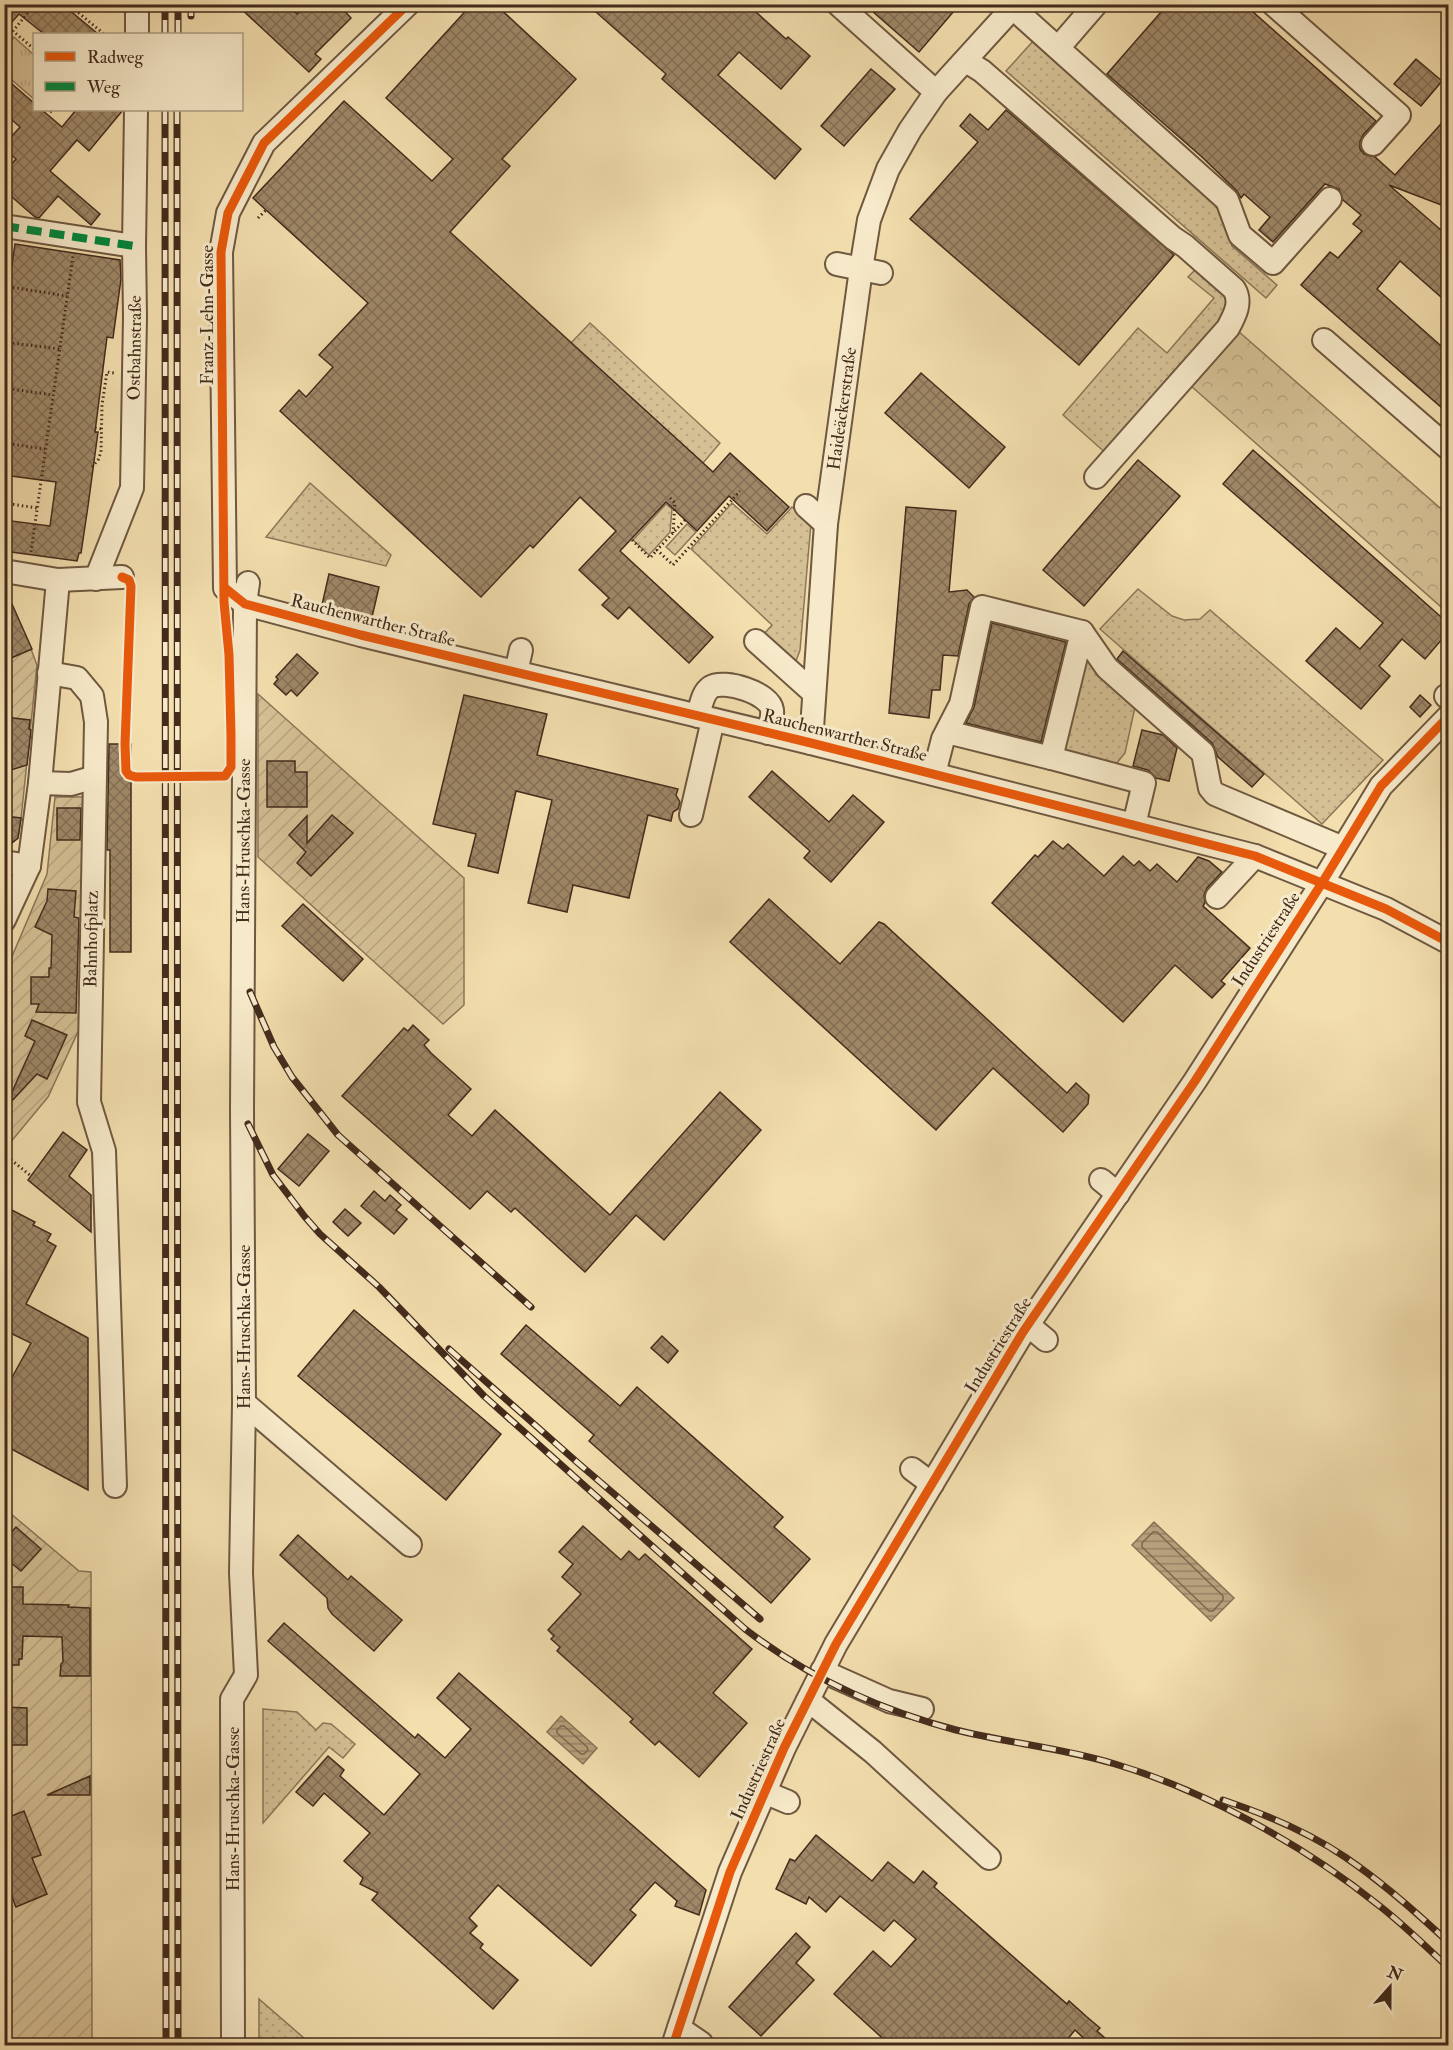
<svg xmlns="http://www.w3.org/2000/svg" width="1453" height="2050" font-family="'IM FELL Double Pica',serif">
<defs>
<pattern id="grass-dots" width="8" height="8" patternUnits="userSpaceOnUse" patternTransform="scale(1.5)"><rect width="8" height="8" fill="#d5c095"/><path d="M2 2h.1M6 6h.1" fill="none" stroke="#b8a580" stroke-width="1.8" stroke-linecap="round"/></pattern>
<pattern id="forest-crowns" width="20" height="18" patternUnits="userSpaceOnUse" patternTransform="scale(1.5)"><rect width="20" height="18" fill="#d5c095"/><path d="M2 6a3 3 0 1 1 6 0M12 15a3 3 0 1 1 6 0" fill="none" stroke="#b8a580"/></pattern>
<pattern id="park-tufts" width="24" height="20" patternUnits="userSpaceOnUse" patternTransform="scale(1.5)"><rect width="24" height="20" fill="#d5c095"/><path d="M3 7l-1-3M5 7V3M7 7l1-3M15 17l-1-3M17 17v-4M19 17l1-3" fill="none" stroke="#b8a580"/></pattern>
<pattern id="garden-furrows" width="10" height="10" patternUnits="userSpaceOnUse" patternTransform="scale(1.5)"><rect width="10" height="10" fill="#d5c095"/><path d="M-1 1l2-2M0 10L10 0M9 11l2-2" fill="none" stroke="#b8a580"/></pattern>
<pattern id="water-rules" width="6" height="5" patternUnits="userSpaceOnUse" patternTransform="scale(1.5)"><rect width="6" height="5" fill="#b7a17c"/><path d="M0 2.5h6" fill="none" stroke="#968365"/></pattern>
<pattern id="building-cross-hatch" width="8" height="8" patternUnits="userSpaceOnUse" patternTransform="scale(1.5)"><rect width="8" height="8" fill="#9f8868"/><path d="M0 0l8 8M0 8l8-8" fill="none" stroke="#836f55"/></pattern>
</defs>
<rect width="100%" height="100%" fill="#f3deae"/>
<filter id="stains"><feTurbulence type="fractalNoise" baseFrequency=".00333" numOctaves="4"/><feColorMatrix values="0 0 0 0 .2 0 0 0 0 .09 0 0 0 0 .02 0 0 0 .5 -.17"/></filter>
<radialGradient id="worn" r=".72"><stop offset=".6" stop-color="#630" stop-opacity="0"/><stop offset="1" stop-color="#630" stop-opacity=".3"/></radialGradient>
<g fill="url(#grass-dots)" stroke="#8c7658" stroke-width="1.5">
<path d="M1035,39L1215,198L1232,246L1277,285L1266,298L1006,71Z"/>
<path d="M1198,267L1230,298L1231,307L1109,456L1063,415L1138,328L1167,353L1214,298L1188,277Z"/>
<path d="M590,323L720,443L703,463L571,343Z"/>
<path d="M310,483L391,555L386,566L266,537Z"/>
<path d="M732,503L767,534L792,507L811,523L800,650L795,664L764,634L772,625L691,549Z"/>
<path d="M666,504L672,509L670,532L649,555L633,540Z"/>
<path d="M687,524L696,532L675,555L666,547Z"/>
<path d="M1138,589L1172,616L1184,620L1200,619L1210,610L1383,760L1322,824L1100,629Z"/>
<path d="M1084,655L1135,707L1125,753L1112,769L1087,762L1088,756L1065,750Z"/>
<path d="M263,1709L297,1712L316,1730L323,1723L331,1724L355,1744L343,1758L329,1747L263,1823Z"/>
<path d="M259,1999L312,2045H259Z"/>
</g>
<path fill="url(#forest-crowns)" stroke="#8c7658" stroke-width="1.5" d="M1238,331L1448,515V613L1191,386Z"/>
<path fill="url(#park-tufts)" stroke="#8c7658" stroke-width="1.5" d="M14,37L34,55V99L5,74V48Z"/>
<g fill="url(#garden-furrows)" stroke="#8c7658" stroke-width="1.5">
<path d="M5,607L31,649L37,665L21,819L18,838L12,843L5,842Z"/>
<path d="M258,694L464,878V1005L443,1024L258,857Z"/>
<path d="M55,797H85L82,1023L48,1097L5,1149V973L47,874Z"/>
<path d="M4,1508L79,1571L91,1572L92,2045H5Z"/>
</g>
<g fill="url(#water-rules)" stroke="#897256" stroke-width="1.5">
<path d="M1154,1522L1234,1598L1211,1621L1132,1545Z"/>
<path d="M561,1716L597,1748L583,1764L547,1732Z"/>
</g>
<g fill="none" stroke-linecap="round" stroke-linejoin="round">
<g stroke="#7d664c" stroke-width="1.5">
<path d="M1153,1532H1157L1223,1596V1600L1213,1611H1209L1142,1547V1543Z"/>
<path d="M561,1726H564L587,1747L588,1750L584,1754H581L557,1733V1730Z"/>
</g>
</g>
<g fill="url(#building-cross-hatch)" stroke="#432b1c" stroke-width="1.5">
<path d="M4,4H62L98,34H44L19,14L4,31Z"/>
<path d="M236,4H286L297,14L307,4H338L351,18L315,54L321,59L309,72Z"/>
<path d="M472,4H495L576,79L502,159L510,166L450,232L713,472L730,453L789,507L767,531L729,496L697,531L666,502L620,551L713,637L689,663L629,607L618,619L602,605L609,598L579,570L616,531L580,497L533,548L530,545L481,597L280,411L299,390L306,397L333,367L319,355L368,303L253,198L344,101L432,181L453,159L386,98Z"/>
<path d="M587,4H747L786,39L788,37L810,56L781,89L739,52L718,75L801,149L775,179L662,79L666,74Z"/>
<path d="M864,4H960L919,52Z"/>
<path d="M1168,4H1244L1376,121L1363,135L1360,142V149L1364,154L1375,157L1395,175L1449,115V208L1389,185L1449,237V304L1400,261L1377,289L1449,353V414L1301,285L1330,252L1338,258L1362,231L1353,224L1361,215L1343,200L1339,189L1325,184L1273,242L1259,230L1270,217L1244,194L1241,198L1236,190L1202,157L1107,74Z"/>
<path d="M1416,59L1442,81L1421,106L1394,84Z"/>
<path d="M871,69L895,89L844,146L821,126Z"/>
<path d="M4,77L34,103V110H42L62,127L76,110H123L89,151L77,140L50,171L100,214L91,225L58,196L39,218L35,217L4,190V173L16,159L4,149V145L20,127L4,113Z"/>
<path d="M1006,110L1174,255L1079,365L910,219L978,142L960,126L970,114L988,130Z"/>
<path d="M15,244L120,260L121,279L113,338L107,337L95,432H98L88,506L81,553H79L77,561L4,551V520L50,526L56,482L4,475V306H6Z"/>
<path d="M921,373L1005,447L969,488L885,413Z"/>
<path d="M1253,450L1449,624V631L1425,659L1402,639L1379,666L1390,676L1361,709L1306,661L1336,628L1360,649L1383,623L1223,484Z"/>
<path d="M1138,460L1180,496L1084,606L1043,570Z"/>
<path d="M906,507L956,511L949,592L967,590L974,597L969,604L958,656L943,655L940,690H932L929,718L889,713Z"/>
<path d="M329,574L379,587L372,617L322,605Z"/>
<path d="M4,586L32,649L4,661Z"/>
<path d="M992,623L1066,642L1041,742L966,723L974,707Z"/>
<path d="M1123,651L1264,774L1252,787L1218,757L1212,743L1117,659Z"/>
<path d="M297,654L318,673L297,696L291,690L286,695L274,684L278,679L276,677Z"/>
<path d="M464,695L547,714L537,755L678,789L676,795L680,802L678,809L673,812L671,821L648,815L629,898L573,885L567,912L528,903L552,800L516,791L498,873L468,866L476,834L433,824Z"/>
<path d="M1420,695L1431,705L1420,717L1410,707Z"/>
<path d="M4,717L30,720L29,729L31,730L27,765L11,770L12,764L4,763Z"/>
<path d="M1142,730L1163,735L1177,748L1169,781L1156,778L1148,770L1133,766Z"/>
<path d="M109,744H131V952H110V850H107Z"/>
<path d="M267,761H295V772H307V807H267Z"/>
<path d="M772,771L829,822L853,795L884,822L831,882L804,858L810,851L749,797Z"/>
<path d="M57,808H81L80,840H57Z"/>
<path d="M332,815L353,833L311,876L297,863L306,852L289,835L307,816V843Z"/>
<path d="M4,816L21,818L18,838L4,849Z"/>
<path d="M1053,841L1063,849L1068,844L1104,876L1123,856L1134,866L1139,861L1150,871L1157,864L1177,882L1198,857L1209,861L1222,872L1207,888L1204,895L1205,903L1203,906L1250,948L1221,981L1225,984L1212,998L1175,965L1123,1022L992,903L1035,855L1038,857Z"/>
<path d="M48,889L76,891L74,917L79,918L76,1013L36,1012L39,1004H31V977H49V968H51L52,935L35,927L47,901Z"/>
<path d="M769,899L840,964L879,922L884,924L1067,1093L1076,1083L1089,1095L1088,1104L1063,1132L993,1068L936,1130L730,942Z"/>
<path d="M303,904L363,959L343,981L282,926Z"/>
<path d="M32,1020L67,1035L47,1079L37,1074L9,1104L7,1103L35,1041L25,1036Z"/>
<path d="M413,1025L429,1040L424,1045L431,1053L471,1089L448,1115L472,1136L495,1110L610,1215L720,1092L761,1130L664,1240L636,1215L585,1272L515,1208L511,1212L487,1191L470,1209L342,1096L404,1028L408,1031Z"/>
<path d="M63,1132L87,1150L69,1176L91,1195V1232L28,1180Z"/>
<path d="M308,1134L329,1151L299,1186L278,1169Z"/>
<path d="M374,1191L385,1201L390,1195L401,1205L396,1210L407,1219L394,1234L361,1206Z"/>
<path d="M4,1206L35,1222L33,1225L51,1234L47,1241L56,1246L26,1304L88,1338V1490L4,1445V1392L31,1343L4,1330Z"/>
<path d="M345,1209L361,1223L348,1236L333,1222Z"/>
<path d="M354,1310L501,1434L446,1500L298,1376Z"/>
<path d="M526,1325L620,1406L637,1387L783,1517L774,1527L810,1559L771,1603L589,1441L594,1435L501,1354Z"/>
<path d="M662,1336L678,1351L668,1363L651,1348Z"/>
<path d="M583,1526L621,1560L629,1551L639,1560L645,1554L752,1649L713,1693L747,1723L699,1777L659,1741L655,1745L630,1722L633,1719L557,1651L560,1647L551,1639L554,1636L548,1630L581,1594L562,1577L573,1564L559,1552Z"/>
<path d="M16,1527L41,1549L21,1571L4,1557V1541Z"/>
<path d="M298,1535L348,1580L351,1576L402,1620L374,1651L332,1614L328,1608L327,1598L280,1555Z"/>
<path d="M4,1587H23V1604L69,1605L68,1607L90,1608V1676H60L61,1664L63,1662L62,1637L23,1636L22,1659H19V1665H4Z"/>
<path d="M284,1623L415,1738L418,1734L445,1758L471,1729L437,1698L459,1673L706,1890L699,1915L675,1906L677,1901L655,1882L630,1910L636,1915L591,1966L498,1885L469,1918L477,1926L470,1933L483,1944L480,1948L518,1980L493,2009L372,1900L378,1893L360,1884L363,1878L344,1861L370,1833L324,1793L313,1806L296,1792L328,1756L344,1770L340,1776L384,1815L420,1774L268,1641Z"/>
<path d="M4,1707L27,1708V1745H4Z"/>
<path d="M90,1776V1795H47Z"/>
<path d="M24,1811L41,1855L32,1858L47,1894L16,1907L4,1877V1819Z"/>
<path d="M816,1835L872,1881L888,1862L914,1883L923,1871L937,1883L934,1887L1067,2004L1069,2001L1087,2017L1100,2028L1097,2031L1114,2046H1092L1075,2030L1062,2046H891L834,1994L873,1951L891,1967L916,1939L894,1920L884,1931L840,1896L826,1912L809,1897L806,1904L776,1889L790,1859L795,1861Z"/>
<path d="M796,1933L810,1947L796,1963L814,1980L761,2036L729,2007Z"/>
</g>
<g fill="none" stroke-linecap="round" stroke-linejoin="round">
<defs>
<g id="minor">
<path d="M408,4L264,143L228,213L221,252L225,588L245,604L361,635L811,743L1255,856L1386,909L1448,942"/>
<path d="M1273,4L1399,115L1373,144"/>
<path d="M1013,8L1227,200L1240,235L1273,263L1330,199"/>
<path d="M137,34V4"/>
<path d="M1058,48L1096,4"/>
<path d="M966,61L982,71L1173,238L1185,246L1234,289C1242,302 1235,315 1228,328L1096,477"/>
<path d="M936,92L1016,4"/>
<path d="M4,226L134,246"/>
<path d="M837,264L881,273"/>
<path d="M1324,340L1448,448"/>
<path d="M806,506L826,524"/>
<path d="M4,571L58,580L122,577"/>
<path id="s1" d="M96,579L132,488L135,317L134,246L136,110"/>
<path d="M1082,632L1107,668L1203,753L1210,788L1215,794L1343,848"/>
<path d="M756,641L814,693"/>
<path d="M516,672L521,650"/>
<path d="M49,673L77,678L92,696L96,722L89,1102L104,1151L115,1486"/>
<path d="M1446,696L1448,698"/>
<path d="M698,716C701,706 702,693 711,687C724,679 770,693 772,710C773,716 770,726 768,733"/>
<path id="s2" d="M811,743L826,524L861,269L869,220L888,169L910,130L936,92L838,4"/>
<path d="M1051,758L1144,783L1134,825"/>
<path d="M934,774L943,739L961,704L982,607L1082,632L1051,758L947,732"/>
<path d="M40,783L71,784L95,777"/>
<path d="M691,815L713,720"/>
<path d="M4,862L29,866"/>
<path d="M1217,897L1255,856"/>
<path d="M4,920L29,866L40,783L58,580"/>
<path d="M1101,1180L1118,1194"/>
<path d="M1028,1325L1046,1340"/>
<path d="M244,1403L410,1545"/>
<path d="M912,1469L932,1484"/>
<path d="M822,1671L889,1701L922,1709"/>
<path d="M808,1700L873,1752L989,1858"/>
<path d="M764,1792L788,1802"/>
<path d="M679,2028L701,2043"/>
<path id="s3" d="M233,2046L232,1699L246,1675L241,1573L244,1403L242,1110L245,604L248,583"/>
<path d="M673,2046L730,1872L784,1748L836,1644L1023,1332L1195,1081L1322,883L1381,786L1448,717"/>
</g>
</defs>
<use href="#minor" stroke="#6f5840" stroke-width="26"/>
<g stroke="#432b1c" stroke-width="3" stroke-dasharray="1.5 3" stroke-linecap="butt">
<path d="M68,4L104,34"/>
<path d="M4,41L13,31"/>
<path d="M34,49L13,31L35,4"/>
<path d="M50,112L53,110"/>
<path d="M258,218L266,210"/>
<path d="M4,286L67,296"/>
<path d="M4,342L60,349"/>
<path d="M4,388L53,395"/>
<path d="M95,428L102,429"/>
<path d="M4,443L45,449"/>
<path d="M92,467L98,460L101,452L102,405L107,372L114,373"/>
<path d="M670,498L675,503L673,533"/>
<path d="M4,503L37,508"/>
<path d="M685,520L657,550L673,565L740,491"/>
<path d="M632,540L650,558L657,550"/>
<path d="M31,552L73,256"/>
<path d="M4,1154L31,1176"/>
</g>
<use href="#minor" stroke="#f7eaca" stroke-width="22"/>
<defs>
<g id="rail">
<path d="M191,16V4"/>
<path d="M165,34V4"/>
<path d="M178,34V4"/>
<path d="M165,110L166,2046"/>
<path d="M177,110L178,2046"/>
<path d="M250,992L274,1047L292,1077L338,1135L531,1307"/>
<path d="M248,1124L273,1175L305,1217L320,1234L379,1287L484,1396L745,1629C806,1676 880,1710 956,1730C1008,1743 1063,1748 1115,1764C1206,1791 1303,1845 1377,1904C1402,1923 1425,1946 1448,1967"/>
<path d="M449,1349L578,1463L760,1619"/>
<path d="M1223,1800C1265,1814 1308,1832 1345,1857C1382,1882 1416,1912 1448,1942"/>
</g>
</defs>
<use href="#rail" stroke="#432b1c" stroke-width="7"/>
<use href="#rail" stroke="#f7eaca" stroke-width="4.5" stroke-dasharray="14" stroke-linecap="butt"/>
<path stroke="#00873e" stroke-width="8" stroke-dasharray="15 8" stroke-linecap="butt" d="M4,226L134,246"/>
<defs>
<g id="cycleway">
<path d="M122,577L129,580L131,586L125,744L126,771L129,775L136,777L225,776L231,767V736L229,655L224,602L221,252L228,213L264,143L408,4"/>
<path d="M225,588L245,604L361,635L811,743L1255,856L1386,909L1448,942"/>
<path d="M673,2046L730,1872L784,1748L836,1644L1023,1332L1195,1081L1322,883L1381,786L1448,717"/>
</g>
</defs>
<use href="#cycleway" stroke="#f7eaca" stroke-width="13"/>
<use href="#cycleway" stroke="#e8590c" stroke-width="9"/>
</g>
<g text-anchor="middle" stroke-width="6" stroke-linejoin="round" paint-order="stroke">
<g font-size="18" fill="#432b1c" stroke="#f7eaca">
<text transform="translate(207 315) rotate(-90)" y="6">Franz-Lehn-Gasse</text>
<text dy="6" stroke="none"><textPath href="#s1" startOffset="238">Ostbahnstraße</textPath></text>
<text dy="6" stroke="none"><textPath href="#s2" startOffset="336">Haideäckerstraße</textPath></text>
<text transform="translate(373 620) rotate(14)" y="6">Rauchenwarther Straße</text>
<text transform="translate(845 735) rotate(14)" y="6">Rauchenwarther Straße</text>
<text dy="6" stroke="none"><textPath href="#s3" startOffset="1209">Hans-Hruschka-Gasse</textPath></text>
<text transform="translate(91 939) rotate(-89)" y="6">Bahnhofplatz</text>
<text transform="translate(1266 939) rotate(-57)" y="6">Industriestraße</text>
<text transform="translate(244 1327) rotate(-90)" y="6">Hans-Hruschka-Gasse</text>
<text transform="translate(998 1345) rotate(-58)" y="6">Industriestraße</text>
<text transform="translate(758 1769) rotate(-66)" y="6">Industriestraße</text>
<text transform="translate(233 1809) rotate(-90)" y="6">Hans-Hruschka-Gasse</text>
</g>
</g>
<rect width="1453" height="2050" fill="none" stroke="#f3deae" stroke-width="24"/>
<rect x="6" y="6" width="1441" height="2038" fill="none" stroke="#432b1c" stroke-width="3"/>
<rect x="12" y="12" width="1429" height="2026" fill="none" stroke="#432b1c" stroke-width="1.5"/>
<rect x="33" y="33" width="210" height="78" fill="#f7eaca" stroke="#af9e84" stroke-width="1.5"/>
<rect x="45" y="52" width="30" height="9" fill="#e8590c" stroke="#af9e84" stroke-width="1.5"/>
<text x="87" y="63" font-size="18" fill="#432b1c">Radweg</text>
<rect x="45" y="82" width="30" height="9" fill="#00873e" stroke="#af9e84" stroke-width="1.5"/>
<text x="87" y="93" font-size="18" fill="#432b1c">Weg</text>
<g transform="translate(1390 1987) rotate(21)" stroke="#f7eaca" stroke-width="4.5" paint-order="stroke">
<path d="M0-4.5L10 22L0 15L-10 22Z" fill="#432b1c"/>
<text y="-9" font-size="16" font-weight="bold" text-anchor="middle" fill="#432b1c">N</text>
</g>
<rect width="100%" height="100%" filter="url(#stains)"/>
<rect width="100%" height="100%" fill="url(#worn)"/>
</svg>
